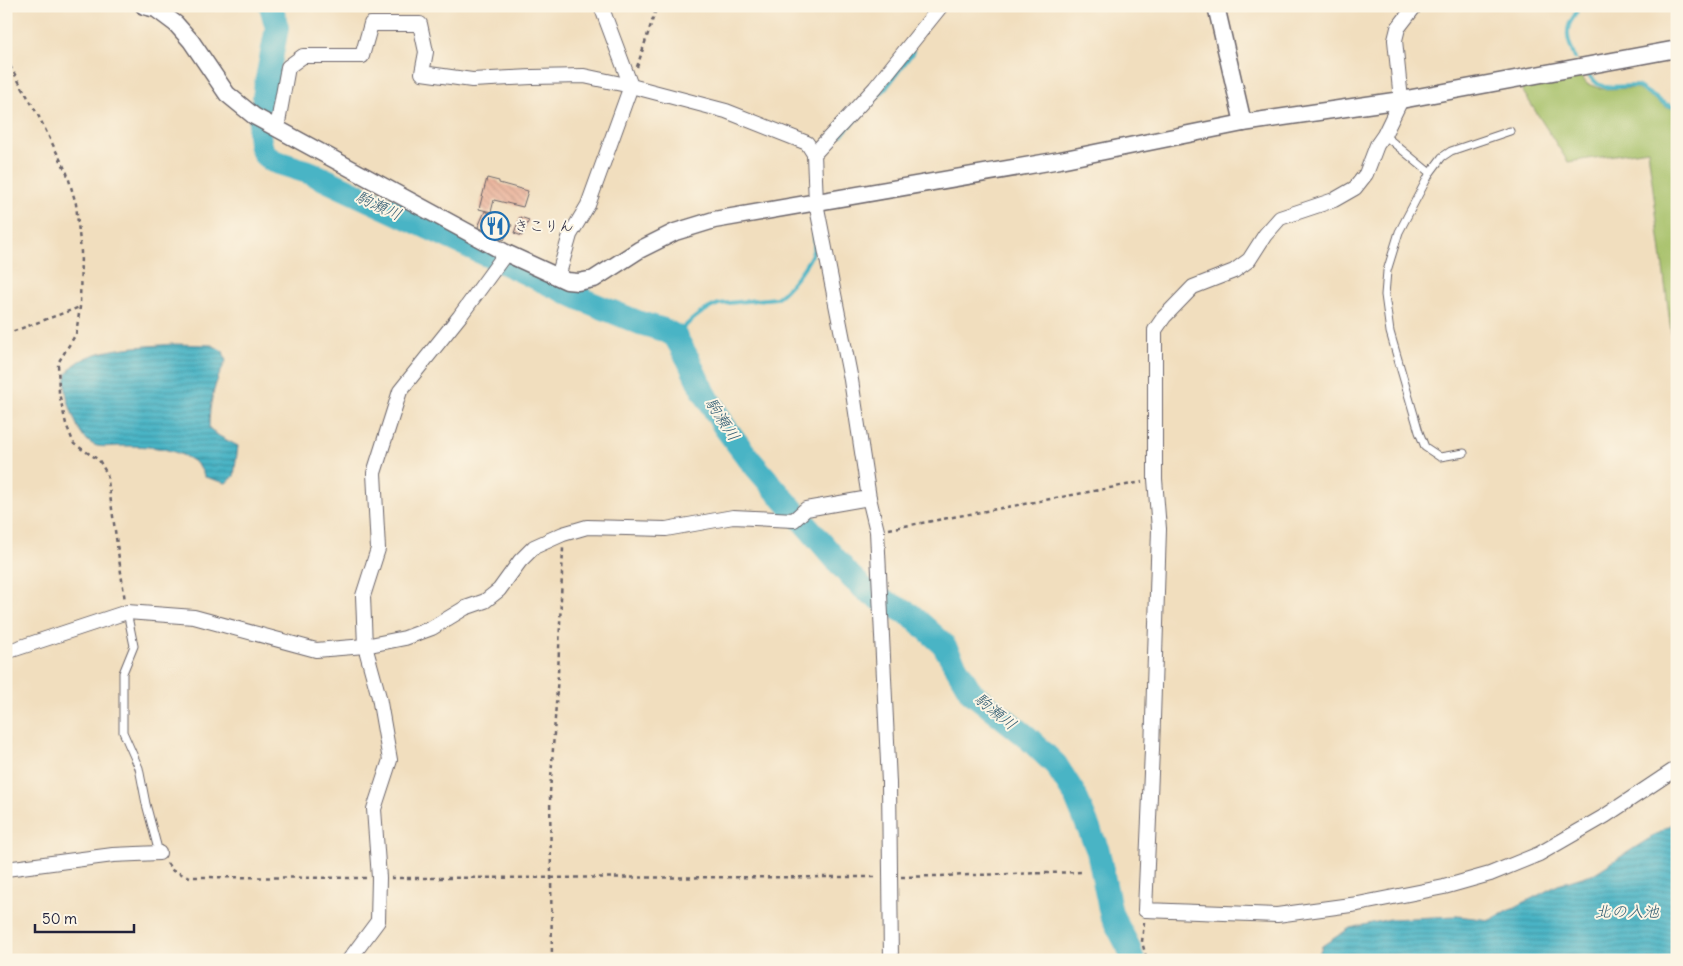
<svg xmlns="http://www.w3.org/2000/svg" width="1683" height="966" font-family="Delius,'Klee One',sans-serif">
<defs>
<pattern id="water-rules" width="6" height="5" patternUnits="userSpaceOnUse" patternTransform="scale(1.25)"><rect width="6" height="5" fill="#48b4c5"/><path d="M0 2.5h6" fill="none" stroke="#3c92a1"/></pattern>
<pattern id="building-back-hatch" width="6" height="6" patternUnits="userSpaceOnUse" patternTransform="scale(1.25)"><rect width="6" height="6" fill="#eab49c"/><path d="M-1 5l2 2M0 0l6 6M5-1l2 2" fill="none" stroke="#c89a87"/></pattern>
</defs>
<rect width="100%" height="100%" fill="#fcf5e5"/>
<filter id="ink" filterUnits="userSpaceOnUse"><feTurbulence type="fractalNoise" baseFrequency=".02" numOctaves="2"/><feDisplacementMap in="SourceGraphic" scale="10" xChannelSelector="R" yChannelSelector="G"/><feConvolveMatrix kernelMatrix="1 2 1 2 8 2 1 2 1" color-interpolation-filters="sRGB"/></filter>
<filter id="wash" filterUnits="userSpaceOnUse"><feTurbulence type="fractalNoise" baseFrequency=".0096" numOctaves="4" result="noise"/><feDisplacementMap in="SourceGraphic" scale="20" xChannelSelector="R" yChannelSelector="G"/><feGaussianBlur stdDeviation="1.12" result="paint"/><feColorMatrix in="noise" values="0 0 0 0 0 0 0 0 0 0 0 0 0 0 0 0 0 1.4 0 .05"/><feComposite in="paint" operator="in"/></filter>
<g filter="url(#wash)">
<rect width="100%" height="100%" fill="#f1debe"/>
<path fill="#a4bf66" stroke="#637050" d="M1582,77L1587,84L1603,89L1637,88L1665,106L1677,110V378L1648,150L1568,162L1520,87Z"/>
<g fill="url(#water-rules)" stroke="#356b80">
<path d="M173,344L212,345L223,351L226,361C214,383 209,404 209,428L219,436L238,446L234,476L226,483L205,477C203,473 200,467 197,464C176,447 147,446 121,446C113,446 101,448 94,445C80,438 75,421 70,407C67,399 63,382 67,374C82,346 145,347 173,344Z"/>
<path d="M1677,821V960H1317L1322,946L1350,928L1390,919L1457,916L1490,920L1560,884L1595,873Z"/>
</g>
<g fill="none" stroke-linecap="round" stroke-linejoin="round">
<g stroke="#48b4c5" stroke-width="4">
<path d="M1575,58C1570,46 1564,33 1571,21C1574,16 1578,12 1578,6"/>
<path d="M1588,75L1598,84L1605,87L1637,86L1665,104L1677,108"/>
<path d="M841,135L886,88L913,52"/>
<path d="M675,336C688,323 701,310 719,304L776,298C787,292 811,261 814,248C816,239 813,228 812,220"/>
</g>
<path stroke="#48b4c5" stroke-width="24" d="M271,6L277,28L266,84L259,132L260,144L264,154L273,161L311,173L586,301L640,323L664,330L675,336L688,359L700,385L724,426L749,459L851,577L869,593L911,615L943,644L971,692L1026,736L1056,765L1075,795L1098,851L1111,914L1128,946L1133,960"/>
</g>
<g id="blocks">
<g fill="url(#building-back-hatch)">
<path d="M487,178L499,181V183L528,191L523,207L494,200L491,212L479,209Z"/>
<path d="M485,211L512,225L504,240L478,227Z"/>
<path d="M520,217L529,220L522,236L514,233Z"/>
</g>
</g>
</g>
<g filter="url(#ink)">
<use href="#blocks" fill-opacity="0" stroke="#6a6469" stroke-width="1"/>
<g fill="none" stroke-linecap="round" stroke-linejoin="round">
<defs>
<g id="service">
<path d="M1384,135L1430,173"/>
<path d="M1464,453L1440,457L1425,447L1419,432L1390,332L1385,295L1387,271L1399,232L1430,173L1442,157L1451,151L1510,131"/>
<path d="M127,612L134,646L123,673V732L139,768L146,804L159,853"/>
</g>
<g id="minor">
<path d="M1415,6L1398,28L1395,40L1401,100L1384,135L1377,145L1366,174L1355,188L1334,200L1280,218L1265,235L1249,260L1234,271L1193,287L1164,317L1155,330V479L1159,529L1152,750L1145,910L1277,915L1358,904L1444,887L1490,874L1539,854L1605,816L1677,768"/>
<path d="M277,128L288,67L303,56H362L371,24H420L426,52L422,73L472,80L532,77L584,76L631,86L726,111L807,143L814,154L816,203L851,380L869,498L877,531L889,783L891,960"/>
<path d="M814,154L875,88L941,6"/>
<path d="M558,277L570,235L588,205L631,86L601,6"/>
<path d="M6,652L127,612L194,617L316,650L365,646L405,638L432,628L465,608L485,601L499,590L520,561L534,547L563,534L587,527L666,529L733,517L794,520L806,509L869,498"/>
<path d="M6,869L113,855L159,853"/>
<path d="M349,960L378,921L379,878L374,809L390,760L379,697L365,646L363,596L378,549L374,473L400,391L460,316L506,253"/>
</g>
<g id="tertiary">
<path d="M144,6L156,9L176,24L191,41L227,94L254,116L506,253L567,281L578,282L594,279L639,250L675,232L714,220L1060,160L1243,123L1401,100L1677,49"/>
<path d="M1216,6L1243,123"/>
</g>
</defs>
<use href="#service" stroke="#6a6469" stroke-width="9"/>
<use href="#minor" stroke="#6a6469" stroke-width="16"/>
<use href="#tertiary" stroke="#6a6469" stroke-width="19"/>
<g stroke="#6a6469" stroke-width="2.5" stroke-dasharray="4 4" stroke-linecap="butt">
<path d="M6,59L38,115L67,173L76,204L81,252L80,307L76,334L58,363L59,393L66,424L74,444L99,460L107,474L125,601"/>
<path d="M637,67L657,6"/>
<path d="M6,334L80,307"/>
<path d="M889,529L1142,482"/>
<path d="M167,863L173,871L190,877L366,878"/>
<path d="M901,877L1082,872"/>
<path d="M391,878L878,877"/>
<path d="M1144,922L1142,942L1147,960"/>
<path d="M552,960L550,793L558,674L563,548"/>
</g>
<use href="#service" stroke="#fff" stroke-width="7"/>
<use href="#minor" stroke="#fff" stroke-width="14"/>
<use href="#tertiary" stroke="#fff" stroke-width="16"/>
</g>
</g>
<defs>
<symbol id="restaurant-ring" viewBox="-11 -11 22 22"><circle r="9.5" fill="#fcf5e5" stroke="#1f6fb2" stroke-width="1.5"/><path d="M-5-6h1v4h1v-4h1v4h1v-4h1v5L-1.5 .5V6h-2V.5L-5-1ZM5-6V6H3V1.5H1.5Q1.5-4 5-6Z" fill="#1f6fb2"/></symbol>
</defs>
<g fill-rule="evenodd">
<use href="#restaurant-ring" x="479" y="210" width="32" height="32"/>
</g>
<g text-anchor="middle" stroke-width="4" stroke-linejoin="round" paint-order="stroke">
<g font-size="15" fill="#22223b" stroke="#fcf5e5" text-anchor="start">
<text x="514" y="231">きこりん</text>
</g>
<g font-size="16" font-style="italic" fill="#315c72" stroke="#fcf5e5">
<text transform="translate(379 205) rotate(25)" y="6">駒瀬川</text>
<text transform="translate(723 419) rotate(57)" y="6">駒瀬川</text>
<text transform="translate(996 711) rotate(39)" y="6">駒瀬川</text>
<text x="1627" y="917">北の入池</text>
</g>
</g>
<rect width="1683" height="966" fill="none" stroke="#fcf5e5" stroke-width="25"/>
<path d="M35 924v8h99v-8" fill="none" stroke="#22223b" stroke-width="2.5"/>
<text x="42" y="924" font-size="15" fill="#22223b" stroke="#fcf5e5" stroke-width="4" paint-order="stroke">50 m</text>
</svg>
